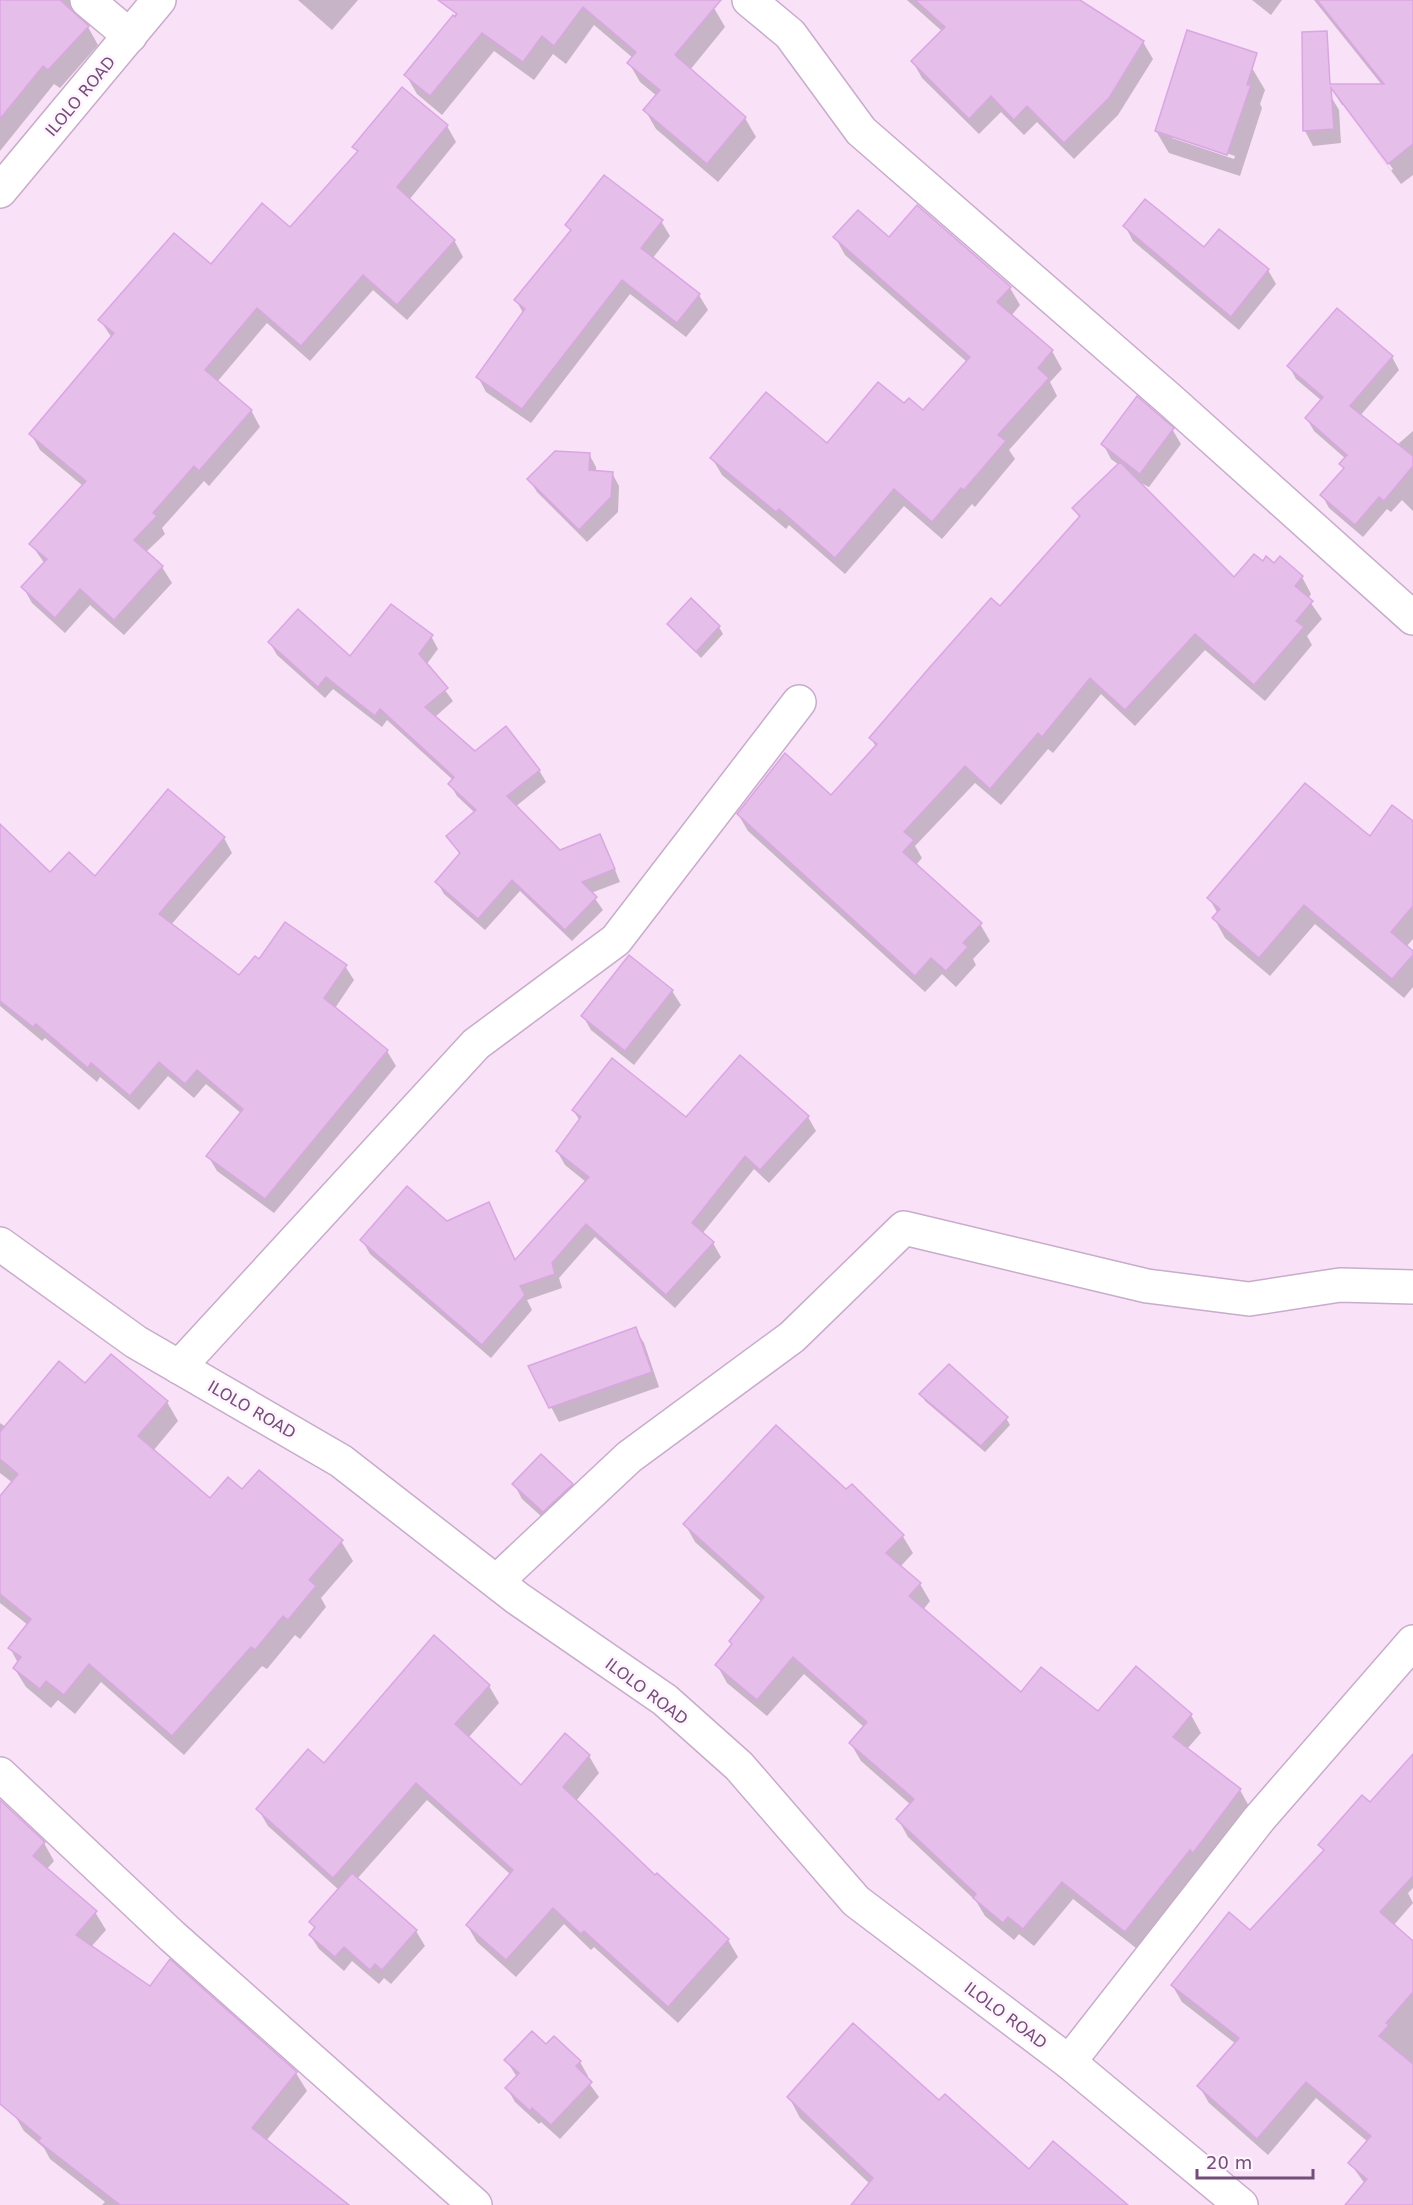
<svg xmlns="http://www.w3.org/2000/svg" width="1413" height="2205" font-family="'DejaVu Sans',sans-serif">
<rect width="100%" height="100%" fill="#fcedfb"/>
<rect fill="#f9e1f8" x="0" y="0" width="1413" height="2205"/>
<g fill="#0003" fill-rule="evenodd">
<path d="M0,0H69L77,18L88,27L98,45L60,88L54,84L0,151Z"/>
<path d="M298,0H358L332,30Z"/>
<path d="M467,0H705L714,8L725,27L690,70L745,118L756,137L718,182L656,129L645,110L657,96L640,82L629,63L633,58L594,25L566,64L553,54L534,80L494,51L442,115L417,94L406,75Z"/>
<path d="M907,0H1072L1143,42L1153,59L1118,115L1074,159L1037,122L1024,135L1001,112L979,134L922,78L913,62L943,32Z"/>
<path d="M1252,0H1282L1271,15Z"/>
<path d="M1314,0H1413V175L1401,184L1342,105L1391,171L1393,169L1345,105H1342L1330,86L1382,85Z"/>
<path d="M1252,68L1265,90L1260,104L1262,108L1240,176L1169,153L1156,131ZM1172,135L1235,156L1234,159L1172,138Z"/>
<path d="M1304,86L1330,95L1339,110L1341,143L1313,146L1305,131Z"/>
<path d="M447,126L456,142L409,200L454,240L463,257L407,320L373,290L310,361L267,323L217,382L251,410L260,427L209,486L204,481L162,528L165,534L146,552L162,567L172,583L124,635L90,605L65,633L32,603L23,587L45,564L31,544L83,486L40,450L31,434L112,338L100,320L290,230L358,153L354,147Z"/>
<path d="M661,221L670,236L652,259L699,295L708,310L686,337L630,294L531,423L486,392L478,377L523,313L516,300L571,232L567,225Z"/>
<path d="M1125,226L1268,270L1276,284L1239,330L1133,241Z"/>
<path d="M835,237L889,240L1010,288L1020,305L1011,316L1052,351L1062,369L1050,382L1057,396L1009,450L1015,459L975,507L972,504L942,539L904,506L845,574L789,525L786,529L722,475L712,458L827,445L904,405L923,413L967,362L845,255Z"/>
<path d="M1392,357L1399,370L1360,416L1397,445L1413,431V511L1402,500L1391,512L1387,509L1363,537L1329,508L1322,495L1344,470L1341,464L1346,459L1314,431L1307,419L1322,401L1296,379L1289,366Z"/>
<path d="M1172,429L1181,444L1149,487L1137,481L1234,580L1263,563L1274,565L1302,577L1311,594L1308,599L1322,619L1307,636L1312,645L1265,701L1205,650L1135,726L1101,694L1053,753L1048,749L1001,805L975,783L915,846L922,858L916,865L980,924L990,941L973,959L976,965L956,987L942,974L925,992L748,831L738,814L831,797L876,747L871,738L1000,608L1080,519L1074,508L1119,465L1111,459L1103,444Z"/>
<path d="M589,454L596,467V472L612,473L619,486L618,512L587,542L537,492L529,479Z"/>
<path d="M669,624L719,627L723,634L701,658Z"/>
<path d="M431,636L438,649L426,665L453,701L435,717L475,752L539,770L546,782L515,807L560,852L600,836L606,848L620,882L591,893L603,910L572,941L520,891L485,930L444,894L437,882L460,855L448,836L475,813L457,796L450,784L453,780L387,720L382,727L333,689L325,698L277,655L270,643L350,658Z"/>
<path d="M169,791L224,838L232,853L171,925L239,977L260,961L345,966L354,980L335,1008L387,1051L396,1066L274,1213L217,1171L208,1156L242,1114L206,1084L194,1098L168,1076L139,1110L100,1077L97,1082L45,1038L42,1041L0,1006V828L50,874L95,878Z"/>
<path d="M1413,823V939L1406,947L1413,953V987L1404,998L1315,924L1270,976L1225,938L1214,918L1218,914L1209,898Z"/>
<path d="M672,991L681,1005L634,1065L591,1030L583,1016Z"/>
<path d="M573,1110L686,1119L808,1117L816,1131L769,1183L754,1169L702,1234L713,1243L721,1257L675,1308L595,1237L559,1278L562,1288L527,1300L532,1310L491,1358L370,1254L362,1240L447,1223L489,1204L516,1261L586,1182L565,1165L557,1151L580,1121Z"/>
<path d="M635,1329L644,1343L659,1387L559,1422L530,1367Z"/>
<path d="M86,1386L167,1402L178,1421L153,1451L210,1500L242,1491L341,1541L353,1561L321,1598L326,1607L300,1639L295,1635L267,1669L262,1666L184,1755L101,1682L75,1714L58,1700L51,1708L26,1687L14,1668L18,1663L10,1648L28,1625L0,1603V1499L13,1483L0,1473V1423L6,1427Z"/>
<path d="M921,1394L1006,1418L1010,1425L985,1452L925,1401Z"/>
<path d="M514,1484L572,1485L580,1499L552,1526L522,1499Z"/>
<path d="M847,1491L902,1535L913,1553L900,1567L920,1584L930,1601L923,1610L1022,1694L1098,1713L1191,1715L1201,1733L1187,1749L1240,1790L1250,1808L1203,1869L1200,1867L1136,1948L1073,1899L1034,1946L1019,1934L1014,1940L985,1916L976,1901L908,1837L898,1819L911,1805L861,1761L851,1744L864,1727L804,1674L767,1716L727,1683L717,1665L762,1602L695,1542L685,1524Z"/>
<path d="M489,1686L499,1703L468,1738L522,1787L589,1756L599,1773L576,1801L655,1877L728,1940L738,1957L678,2023L594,1947L591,1950L564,1924L516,1977L477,1942L467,1925L511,1875L427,1800L357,1879L416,1931L425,1946L391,1984L384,1978L379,1984L352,1961L344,1971L319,1949L310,1935L315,1929L311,1922L339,1890L268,1826L258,1809L324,1765Z"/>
<path d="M1413,1756V1888L1408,1893L1413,1903L1393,1926L1413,1943V2205H1349L1365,2184L1350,2163L1368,2142L1316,2098L1268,2155L1209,2103L1199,2086L1236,2044L1182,2002L1172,1985L1250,1932L1324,1852L1320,1845L1370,1804Z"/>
<path d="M0,1802L44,1843L54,1861L46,1870L95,1912L106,1930L91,1947L150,1988L170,1961L296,2073L307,2091L266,2141L350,2205H102L105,2202L50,2159L44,2148L24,2131L15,2116L0,2104Z"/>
<path d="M546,2046L580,2062L588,2076L586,2079L599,2097L560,2139L541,2122L539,2124L515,2102L507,2088L517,2077L506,2060Z"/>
<path d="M789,2097L939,2102L1029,2171L1126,2205H853L870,2184L800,2118Z"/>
</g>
<g fill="#e5beea" stroke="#dba5e4" stroke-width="1.5">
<path d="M0,0H60L89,26L48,70L43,66L0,119Z"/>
<path d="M438,0H721L675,55L746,117L707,164L643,110L660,90L627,63L636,52L583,7L554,46L542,36L523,62L482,33L430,96L404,75L453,15L455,17L457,14Z"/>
<path d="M915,0H1080L1144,41L1109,98L1064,143L1027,106L1014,120L991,96L969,119L911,61L945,27Z"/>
<path d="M1317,0H1413V144L1388,164L1331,88L1334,129L1303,131L1302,32L1327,31L1330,84H1384Z"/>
<path d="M1187,30L1257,53L1247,85H1251L1227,155L1155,131Z"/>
<path d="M402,87L448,125L397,187L455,240L397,305L363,275L301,346L257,308L205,370L252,410L199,471L194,466L153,513L157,516L134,540L163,566L114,620L80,589L55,618L21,587L47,559L29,544L86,481L29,434L114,333L98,320L174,233L211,264L262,203L290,227L358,151L352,147Z"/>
<path d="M604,175L663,220L641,248L700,294L677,323L622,280L522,409L476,377L525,309L514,300L571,230L565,225Z"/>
<path d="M1145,199L1204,247L1219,229L1269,269L1231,317L1123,226Z"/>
<path d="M917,205L1011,287L997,302L1053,350L1038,368L1049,378L998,435L1006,441L964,490L961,488L932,522L894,489L835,558L779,509L776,512L710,458L766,392L827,443L878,382L904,403L909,398L923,410L970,357L833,237L858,210L889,237Z"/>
<path d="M1337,308L1393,356L1350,406L1413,456V466L1384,501L1379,497L1355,525L1320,495L1344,468L1339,464L1347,455L1305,418L1323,397L1287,366Z"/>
<path d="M1137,396L1174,428L1140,474L1101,444Z"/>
<path d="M555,451L590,453L589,470L613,472L611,497L579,530L527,479Z"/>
<path d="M1120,462L1234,577L1254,554L1263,561L1266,556L1274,563L1280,556L1303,576L1295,586L1313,601L1296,621L1304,627L1254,685L1195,634L1125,710L1090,678L1042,737L1038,733L990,789L965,766L904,832L914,840L903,852L982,923L963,943L968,947L946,971L931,958L915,976L737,814L785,753L831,795L877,744L869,738L930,667L991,598L1000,606L1080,516L1072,508Z"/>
<path d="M691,598L720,626L696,652L667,624Z"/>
<path d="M391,604L433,635L419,654L448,688L425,707L475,751L506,726L540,770L507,796L560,850L600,834L615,869L582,882L597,897L565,930L512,880L478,919L435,882L460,853L446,836L476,810L448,784L454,777L380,709L375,716L326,677L318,687L268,642L298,609L350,656Z"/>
<path d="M1305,783L1370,836L1392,805L1413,821V906L1391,932L1413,951V955L1392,979L1304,905L1259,958L1212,918L1220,909L1207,898Z"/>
<path d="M168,789L225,837L159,914L239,975L255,956L259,959L285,922L347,965L324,998L388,1050L265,1199L206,1156L243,1109L197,1070L185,1084L159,1062L130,1096L91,1063L88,1068L36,1024L33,1027L0,1001V824L50,872L69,852L95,876Z"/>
<path d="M629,955L673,990L625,1051L581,1016Z"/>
<path d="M740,1055L809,1116L760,1170L745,1156L692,1223L714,1242L666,1295L586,1224L552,1263L555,1274L520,1286L525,1295L482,1345L360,1240L407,1186L447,1221L489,1202L515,1260L589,1177L556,1151L581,1117L572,1110L612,1058L686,1117Z"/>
<path d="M636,1327L652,1372L549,1408L528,1366Z"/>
<path d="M111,1354L168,1401L138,1436L210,1498L228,1477L242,1489L259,1470L343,1540L309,1580L316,1586L288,1620L283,1616L255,1650L251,1647L172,1736L89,1664L64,1695L46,1681L40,1689L13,1668L21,1657L8,1648L31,1619L0,1594V1496L18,1474L0,1459V1432L59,1361L85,1383Z"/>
<path d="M949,1364L1008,1417L981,1446L919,1394Z"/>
<path d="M776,1425L846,1489L852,1484L904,1535L886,1553L921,1583L909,1596L1021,1692L1041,1667L1098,1711L1136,1666L1192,1714L1173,1737L1241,1789L1193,1853L1190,1850L1125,1932L1062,1882L1023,1929L1008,1917L1003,1923L973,1898L976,1894L896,1819L914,1799L849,1743L867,1722L793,1657L757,1700L715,1665L732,1644L729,1641L764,1597L683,1524Z"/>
<path d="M541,1454L573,1484L543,1512L512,1484Z"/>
<path d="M434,1635L490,1685L455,1724L521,1785L565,1733L590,1755L563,1787L655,1875L657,1873L729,1939L668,2007L584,1931L581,1934L553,1908L506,1960L466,1925L513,1870L416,1783L333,1878L256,1809L308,1749L324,1763Z"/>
<path d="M1413,1754V1876L1380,1912L1413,1941V1992L1386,2023L1389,2025L1379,2036L1413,2064V2205H1345L1367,2179L1348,2163L1371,2136L1306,2082L1257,2139L1197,2086L1239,2038L1171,1985L1229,1912L1250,1930L1324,1850L1318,1845L1362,1795L1370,1802Z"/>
<path d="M0,1800L45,1842L33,1856L97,1911L76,1935L150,1986L170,1959L297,2072L252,2128L349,2205H120L38,2141L41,2138L0,2104Z"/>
<path d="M352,1873L417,1930L382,1970L375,1964L370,1970L344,1947L335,1957L309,1935L315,1927L309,1922Z"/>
<path d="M853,2023L939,2100L945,2094L1029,2169L1053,2141L1128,2205H851L873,2178L787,2097Z"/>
<path d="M532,2031L546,2044L554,2036L581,2061L576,2066L592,2082L551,2125L532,2108L530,2111L505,2088L519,2073L504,2060Z"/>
</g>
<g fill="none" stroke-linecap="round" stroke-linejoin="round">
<defs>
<g id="minor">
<path d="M87,0L130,36"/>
<path d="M749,0L790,34L861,131L1169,399L1413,618"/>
<path d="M0,191L159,0"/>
<path d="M0,1244L136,1342L341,1461L517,1598L665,1700L739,1766L856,1901L1069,2062L1241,2205"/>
<path d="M179,1367L476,1044L616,940L799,702"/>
<path d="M497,1581L629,1457L792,1337L904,1228L1147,1286L1249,1299L1340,1285L1413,1287"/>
<path d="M0,1774L172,1936L475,2205"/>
<path d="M1069,2062L1259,1819L1413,1642"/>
</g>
</defs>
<use href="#minor" stroke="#c8accb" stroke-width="36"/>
<use href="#minor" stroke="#fff" stroke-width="33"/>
</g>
<g text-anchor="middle" stroke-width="5" stroke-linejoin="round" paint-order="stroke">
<g font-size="16" fill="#724e79" stroke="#fff3fe">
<text transform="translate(80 96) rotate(-50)" y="6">ILOLO ROAD</text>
<text transform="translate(252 1409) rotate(30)" y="6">ILOLO ROAD</text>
<text transform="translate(647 1691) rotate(37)" y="6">ILOLO ROAD</text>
<text transform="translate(1006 2015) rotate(37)" y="6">ILOLO ROAD</text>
</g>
</g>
<path d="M1197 2169v9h116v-9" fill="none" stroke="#724e79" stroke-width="3"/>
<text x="1206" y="2169" font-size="18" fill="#724e79" stroke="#fff3fe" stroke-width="4.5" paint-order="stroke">20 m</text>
</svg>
